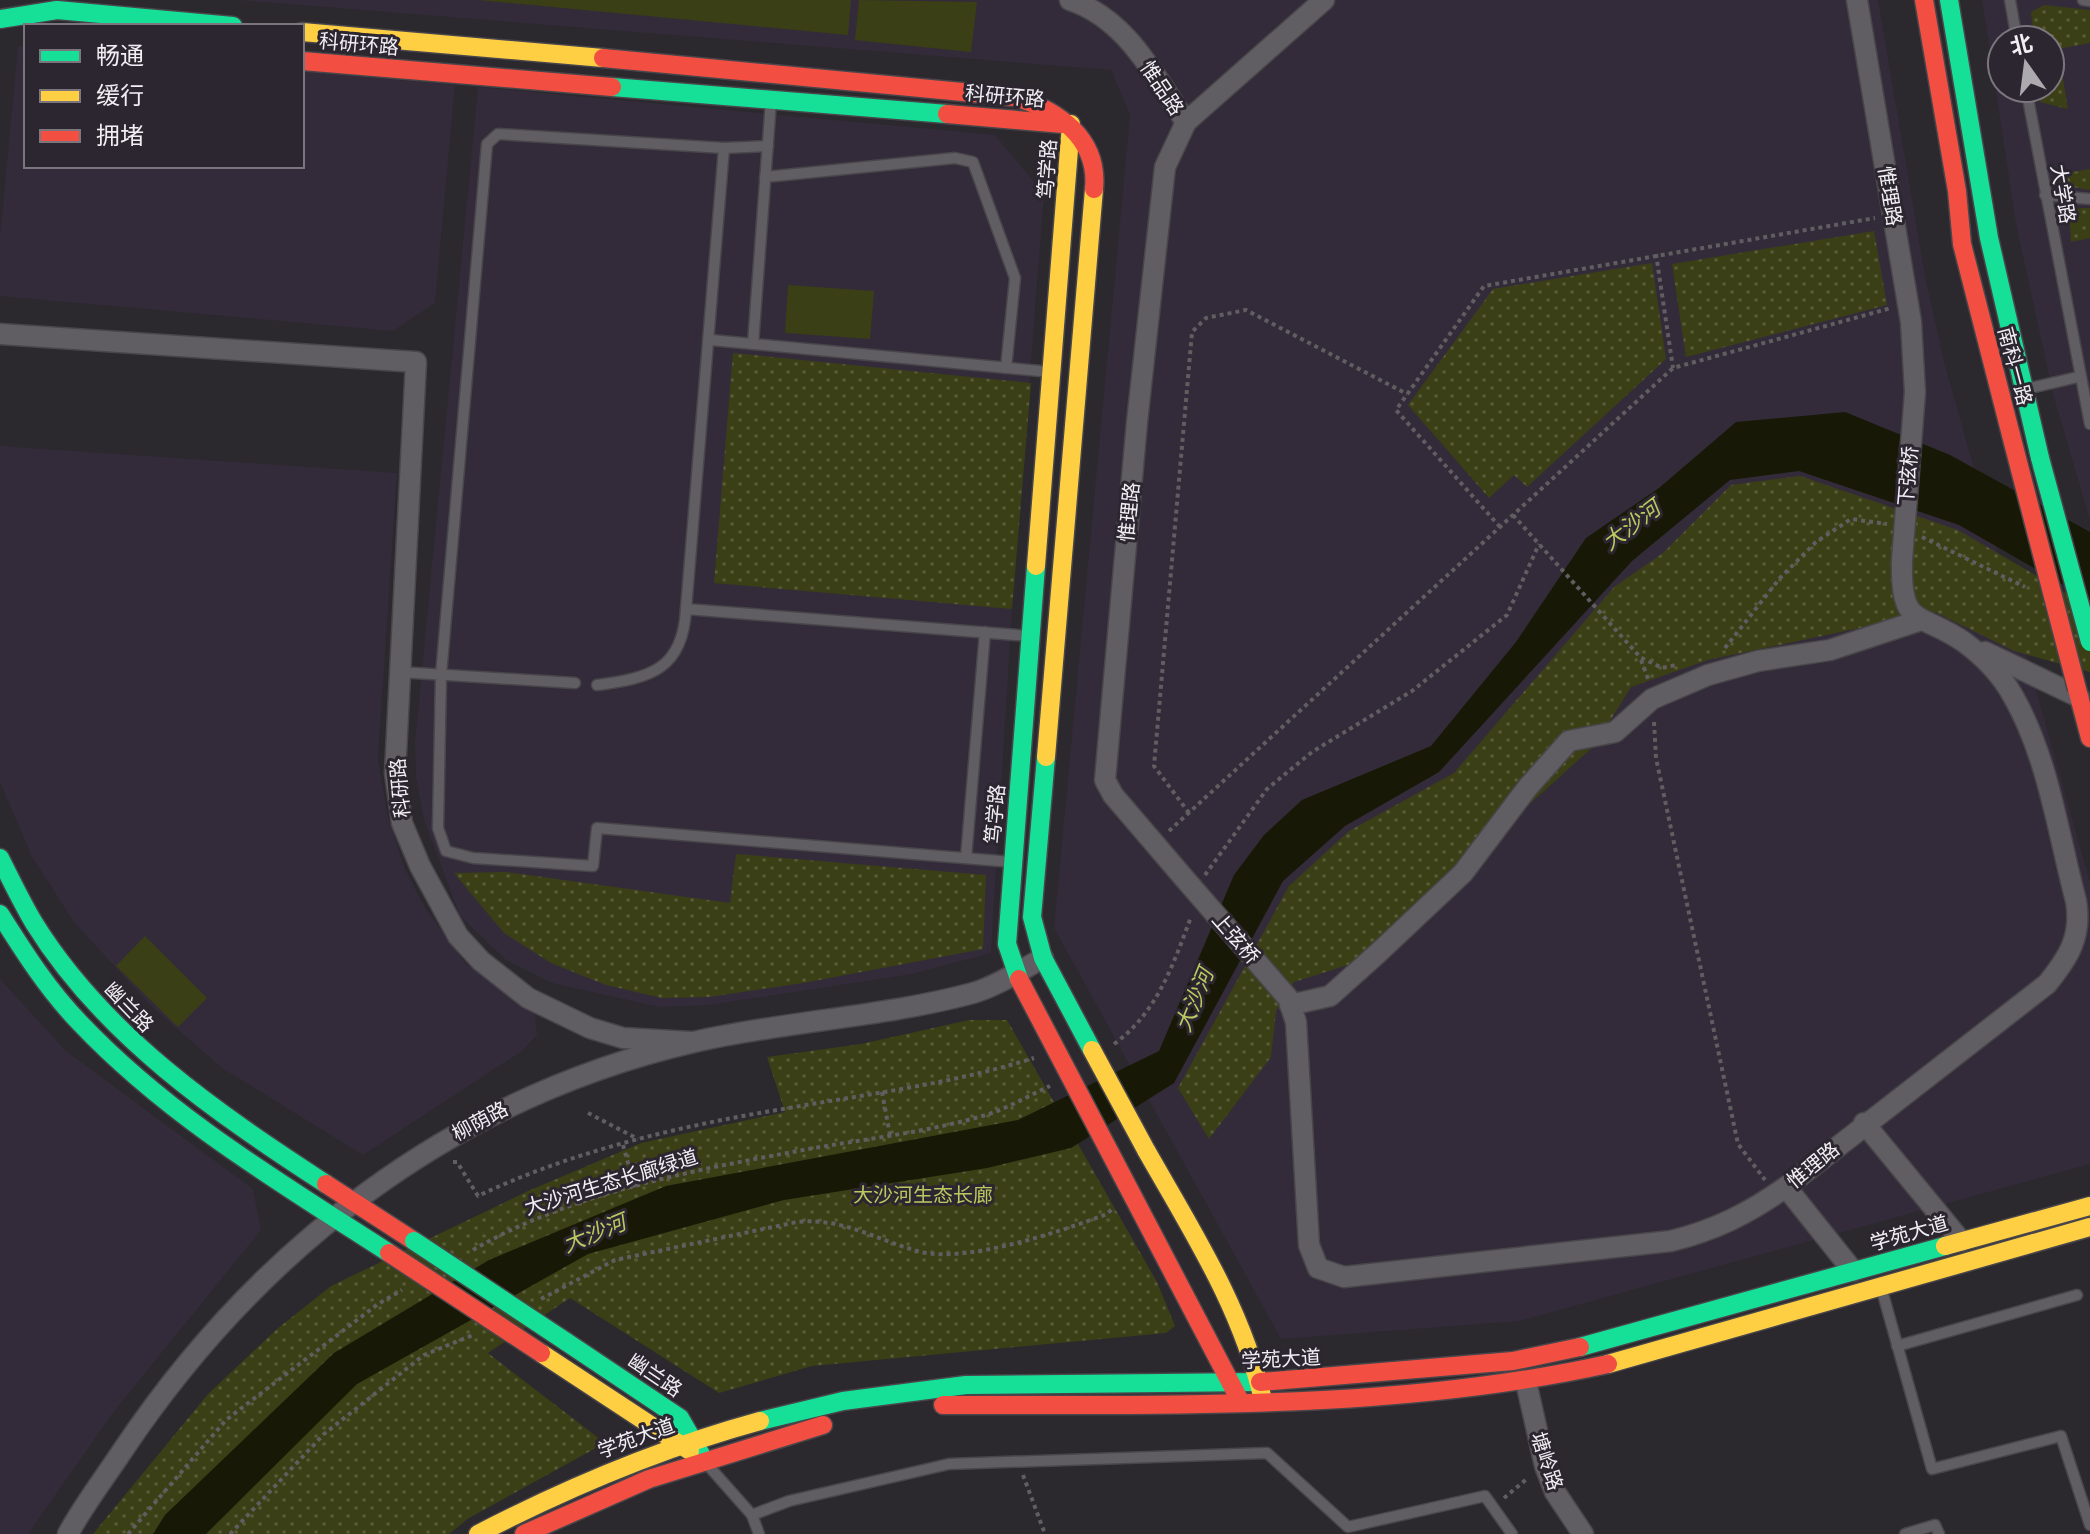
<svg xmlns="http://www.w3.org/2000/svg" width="2090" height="1534" font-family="Barlow,'Noto Sans SC',sans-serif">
<defs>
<pattern id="grass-dots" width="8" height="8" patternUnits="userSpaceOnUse" patternTransform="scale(2)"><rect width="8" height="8" fill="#3a3f15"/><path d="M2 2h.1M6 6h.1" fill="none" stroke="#575b38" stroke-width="1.8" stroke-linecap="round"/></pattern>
</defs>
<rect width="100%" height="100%" fill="#2b282e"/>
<g fill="#332b39" fill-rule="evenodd">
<path d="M237,0H1878L1926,281L1945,365L2090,883V1164L1519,1321L1281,1339L1054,928L1130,115L1111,70Z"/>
<path d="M1982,0H2090V520L2054,398L2016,224ZM2002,40H2050V88H2002Z"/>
<path d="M18,46H26V166H302V71L455,85L435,303L393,331L0,296V236Z"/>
<path d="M478,87L995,135L1044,194L1012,609L991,953L912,974L709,1005L660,1007L552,983L506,960L460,916L424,820L416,778L415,742Z"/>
<path d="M0,446L397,473L378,759L387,813L404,867L425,908L465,963L535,1014L537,1035L522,1051L363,1155L222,1068L151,1006L74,922L32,857L0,782Z"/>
<path d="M0,979L66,1051L253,1189L261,1230L112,1414L28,1534H0Z"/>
</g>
<g fill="url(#grass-dots)">
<path d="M2044,5L2090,10V43L2058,49L2068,109L2040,102L2039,88H2050V40H2034L2031,12Z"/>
<path d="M2090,169V190L2055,184V175Z"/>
<path d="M2082,208H2090V238L2071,242L2069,211Z"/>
<path d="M1874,231L1887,305L1686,357L1672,264Z"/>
<path d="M1652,263L1666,359L1527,487L1514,475L1489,498L1408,405L1493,289Z"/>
<path d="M733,353L1031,383L1012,609L714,583Z"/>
<path d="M1800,476L1958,530L2090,607V672L2014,651L1935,612L1708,660L1631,687L1595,745L1354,963L1294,982L1276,1011L1271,1057L1209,1139L1178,1088L1289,886L1349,831L1454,773L1614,587L1663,553L1731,485Z"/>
<path d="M736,854L986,875L983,949L803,983L709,997L662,998L606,985L551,963L504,933L454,873L506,872L730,903Z"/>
<path d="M969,1020H1007L1157,1282L1175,1326L1166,1333L812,1366L719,1393L570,1298L488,1353L605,1443L469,1518L449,1534H93L208,1394L277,1329L331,1286L528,1191L641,1143L785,1112L767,1057L861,1044Z"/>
</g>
<g fill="#3a3f15">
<path d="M478,0H851L848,35Z"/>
<path d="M859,0L977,2L971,52L855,40Z"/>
<path d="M788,285L874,291L870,339L785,333Z"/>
<path d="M145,936L207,998L178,1027L116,966Z"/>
</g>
<path fill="#171906" d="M1845,412L1950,455L2090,532V600L1959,525L1799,471L1730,480L1632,561L1439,772L1345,826L1283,881L1174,1083L1071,1148L987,1168L784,1200L588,1254L357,1384L206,1534H153L165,1515L334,1353L489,1260L666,1186L1018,1120L1159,1051L1234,875L1264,835L1302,800L1431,746L1516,642L1586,538L1659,488L1736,422Z"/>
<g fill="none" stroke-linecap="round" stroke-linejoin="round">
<defs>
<g id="lane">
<path d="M2010,0L2017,40"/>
<path d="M2083,0L2090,1"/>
<path d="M2026,88L2090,424"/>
<path d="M768,146L724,148L498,134L487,144L441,675L438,828L446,851L473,858L593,866L597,828L1012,862"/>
<path d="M724,148L686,609L1029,636"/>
<path d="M765,177L955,158L973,162L1015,278L1006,368"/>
<path d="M2045,195L2090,199"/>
<path d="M711,340L1051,372"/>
<path d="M753,344L771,101"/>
<path d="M2026,389L2078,377"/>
<path d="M399,672L575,683"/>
<path d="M597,685C651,678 683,669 686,609"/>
<path d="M966,858L985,632"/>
<path d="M1881,1287L1932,1469L2061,1436L2090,1525"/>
<path d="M1897,1346L2077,1295"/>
<path d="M706,1463L752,1515L759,1534"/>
<path d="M752,1515L789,1501L949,1464L1267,1453L1348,1527L1485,1496L1512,1534"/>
<path d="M1905,1534L1935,1525L1939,1534"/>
</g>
<g id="street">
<path d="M1070,0C1127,19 1154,75 1186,122"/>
<path d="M1857,0L1911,322L1915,392"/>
<path d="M0,334L416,362L395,773L402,823L420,866L458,936L481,961L528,998L590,1028L623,1038L691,1042"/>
<path d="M1985,652L2079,697"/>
<path d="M1184,878L1113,795L1105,780L1137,422L1165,167L1186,122L1324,0"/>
<path d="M1288,998L1296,1022L1309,1245L1318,1268L1344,1277L1671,1241C1716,1230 1749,1213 1786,1187L2047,984C2069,957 2082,936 2076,901C2058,833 2048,757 2013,696C2002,676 1983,656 1964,642C1919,611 1900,629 1902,560"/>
<path d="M1290,1005L1330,996L1377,954L1463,873L1528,787L1569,741L1615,732L1652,699L1708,675L1758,661L1830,650L1918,621"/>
<path d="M1864,1123L1961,1241"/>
<path d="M1786,1187L1853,1271"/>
<path d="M1526,1382L1545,1466L1555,1492L1583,1534"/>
<path d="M68,1534C83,1506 103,1480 121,1453C257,1249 452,1098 694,1042C785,1021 884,1017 973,993C997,986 1021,970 1043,958"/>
</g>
<g id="fast">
<path d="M1949,0L1989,238L2040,458"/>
<path d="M0,19L57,10L233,26"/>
<path d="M612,87L947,114"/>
<path d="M1046,757L1032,917L1043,958L1092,1050"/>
<path d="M0,858C11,880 22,903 34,923C104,1036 217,1113 326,1184"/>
<path d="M0,914C24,952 48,990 80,1023C169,1117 281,1183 389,1253"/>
<path d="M1019,979L1007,944L1036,566"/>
<path d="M565,1341L680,1418L702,1456"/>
<path d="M1580,1347L1945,1246"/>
<path d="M760,1421L843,1401L966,1385L1260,1382"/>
</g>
<g id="slow">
<path d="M302,32L603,58"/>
<path d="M1036,566L1071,124"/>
<path d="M1046,757L1094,189"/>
<path d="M1146,1150C1192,1231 1242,1308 1263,1400"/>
<path d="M1945,1246L2090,1206"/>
<path d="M541,1353L690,1451"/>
<path d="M1608,1364L2090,1227"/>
<path d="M478,1534C569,1487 661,1448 760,1421"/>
</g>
<g id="jam">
<path d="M1924,0L1957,191L1962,244L2011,435"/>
<path d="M603,58L1015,97C1057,110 1099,138 1094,189"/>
<path d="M302,61L612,87"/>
<path d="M947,114L1063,124"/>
<path d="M2077,689L2090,738"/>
<path d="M1019,979L1238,1397"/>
<path d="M326,1184L414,1241"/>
<path d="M1260,1382L1513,1361L1580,1347"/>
<path d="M943,1405C1165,1404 1390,1412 1608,1364"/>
<path d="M524,1534L649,1479L823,1425"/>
</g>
</defs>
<use href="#lane" stroke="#48464a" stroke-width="13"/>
<use href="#street" stroke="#48464a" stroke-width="23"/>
<use href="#fast" stroke="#48464a" stroke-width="21"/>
<use href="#slow" stroke="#48464a" stroke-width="21"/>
<use href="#jam" stroke="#48464a" stroke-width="21"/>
<g stroke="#615e62" stroke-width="4" stroke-dasharray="4 4" stroke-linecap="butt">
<path d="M1656,254L1673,368"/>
<path d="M1513,515L1640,657L1662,668L1676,665"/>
<path d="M1500,527L1396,410L1484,286L1875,218"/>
<path d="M1922,537L2025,587"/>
<path d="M1725,648L1780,578L1816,542L1851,519L1887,524"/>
<path d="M1641,660L1649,681"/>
<path d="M1654,722L1656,758L1738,1144L1765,1180"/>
<path d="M1189,813L1154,766L1192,332L1206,318L1246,310L1407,394"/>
<path d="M1169,831L1673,368L1891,308"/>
<path d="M1205,875L1267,789L1312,752L1412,691L1507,615L1539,544"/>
<path d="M1114,1044C1157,1013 1173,965 1191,917"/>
<path d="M882,1092L890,1135"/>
<path d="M588,1113L638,1139"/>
<path d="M623,1145L635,1188"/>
<path d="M453,1162H457L478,1196C572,1151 680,1126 783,1109C867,1094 952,1084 1034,1058"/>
<path d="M473,1250C569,1194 689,1171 798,1151C861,1139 927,1133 989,1114C1010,1107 1030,1095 1050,1086"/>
<path d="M541,1299L615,1260L797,1222C843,1217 878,1241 921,1252C968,1263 1062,1231 1107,1214L1113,1208"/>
<path d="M1023,1475L1045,1534"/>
<path d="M1504,1498L1528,1478"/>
<path d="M128,1534L226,1420L378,1304L402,1290"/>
<path d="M230,1534L324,1434L424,1355L473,1335"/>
</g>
<use href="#lane" stroke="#605e62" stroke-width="10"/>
<use href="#street" stroke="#605e62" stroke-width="20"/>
<use href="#fast" stroke="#16e098" stroke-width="18"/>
<use href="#slow" stroke="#ffcf43" stroke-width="18"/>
<use href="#jam" stroke="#f24e42" stroke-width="18"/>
<defs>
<g id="street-bridge">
<path d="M1902,560L1915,392"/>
<path d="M1184,878L1288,998"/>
</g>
<g id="fast-bridge">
<path d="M2040,458L2090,642"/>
<path d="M414,1241L565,1341"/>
</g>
<path id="slow-bridge" d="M1092,1050L1146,1150"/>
<g id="jam-bridge">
<path d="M2011,435L2077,689"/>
<path d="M389,1253L541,1353"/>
</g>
</defs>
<use href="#street-bridge" stroke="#48464a" stroke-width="23" stroke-linecap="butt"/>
<use href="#fast-bridge" stroke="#48464a" stroke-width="21" stroke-linecap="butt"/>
<use href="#slow-bridge" stroke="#48464a" stroke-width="21" stroke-linecap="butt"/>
<use href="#jam-bridge" stroke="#48464a" stroke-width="21" stroke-linecap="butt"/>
<use href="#street-bridge" stroke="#605e62" stroke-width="20"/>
<use href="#fast-bridge" stroke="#16e098" stroke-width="18"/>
<use href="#slow-bridge" stroke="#ffcf43" stroke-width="18"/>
<use href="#jam-bridge" stroke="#f24e42" stroke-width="18"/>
</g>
<g text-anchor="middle" stroke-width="6" stroke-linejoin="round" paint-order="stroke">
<g font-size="20" fill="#f1eef4" stroke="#2c2630">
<text transform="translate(359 44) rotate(5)" y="7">科研环路</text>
<text transform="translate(1162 88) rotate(56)" y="7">惟品路</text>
<text transform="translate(1005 96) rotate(5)" y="7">科研环路</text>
<text transform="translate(1047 169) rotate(-86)" y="7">笃学路</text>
<text transform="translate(2063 194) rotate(80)" y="7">大学路</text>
<text transform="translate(1890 196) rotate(81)" y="7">惟理路</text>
<text transform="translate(2015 366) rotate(75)" y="7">南科一路</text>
<text transform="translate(1908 476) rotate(-85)" y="7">下弦桥</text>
<text transform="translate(1129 512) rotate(-84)" y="7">惟理路</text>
<text transform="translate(400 788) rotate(-95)" y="7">科研路</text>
<text transform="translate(995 814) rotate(-85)" y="7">笃学路</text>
<text transform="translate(1236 938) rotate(49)" y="7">上弦桥</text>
<text transform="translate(129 1007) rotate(46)" y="7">幽兰路</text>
<text transform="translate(480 1121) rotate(-28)" y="7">柳荫路</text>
<text transform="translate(1813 1165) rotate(-39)" y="7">惟理路</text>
<text transform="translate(611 1182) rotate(-17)" y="7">大沙河生态长廊绿道</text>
<text transform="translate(1909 1233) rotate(-16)" y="7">学苑大道</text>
<text transform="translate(1281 1359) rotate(-3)" y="7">学苑大道</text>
<text transform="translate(655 1375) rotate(34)" y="7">幽兰路</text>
<text transform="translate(636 1438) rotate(-20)" y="7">学苑大道</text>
<text transform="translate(1547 1461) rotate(72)" y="7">塘岭路</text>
</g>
<g font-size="20" fill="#b9c95f" stroke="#2c2630">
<text x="923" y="1202">大沙河生态长廊</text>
</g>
<g font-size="22" font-style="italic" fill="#baca60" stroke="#2c2630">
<text transform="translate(1631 525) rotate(-37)" y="8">大沙河</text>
<text transform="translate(1194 1000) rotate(-68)" y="8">大沙河</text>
<text transform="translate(594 1233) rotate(-22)" y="8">大沙河</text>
</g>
</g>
<rect x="24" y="24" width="280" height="144" fill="#2c2630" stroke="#7b767e" stroke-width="2"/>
<rect x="40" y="50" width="40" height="12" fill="#16e098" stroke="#7b767e" stroke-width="2"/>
<text x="96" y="64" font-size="24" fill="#f1eef4">畅通</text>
<rect x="40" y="90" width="40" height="12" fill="#ffcf43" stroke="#7b767e" stroke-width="2"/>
<text x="96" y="104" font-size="24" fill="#f1eef4">缓行</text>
<rect x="40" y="130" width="40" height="12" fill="#f24e42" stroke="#7b767e" stroke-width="2"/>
<text x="96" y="144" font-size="24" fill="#f1eef4">拥堵</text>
<g transform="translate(2026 64) rotate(346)"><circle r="38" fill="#2c2630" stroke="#7b767e" stroke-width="2"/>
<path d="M0-6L14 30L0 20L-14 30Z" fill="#aca9af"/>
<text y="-12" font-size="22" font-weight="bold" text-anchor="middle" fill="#f1eef4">北</text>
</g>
</svg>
